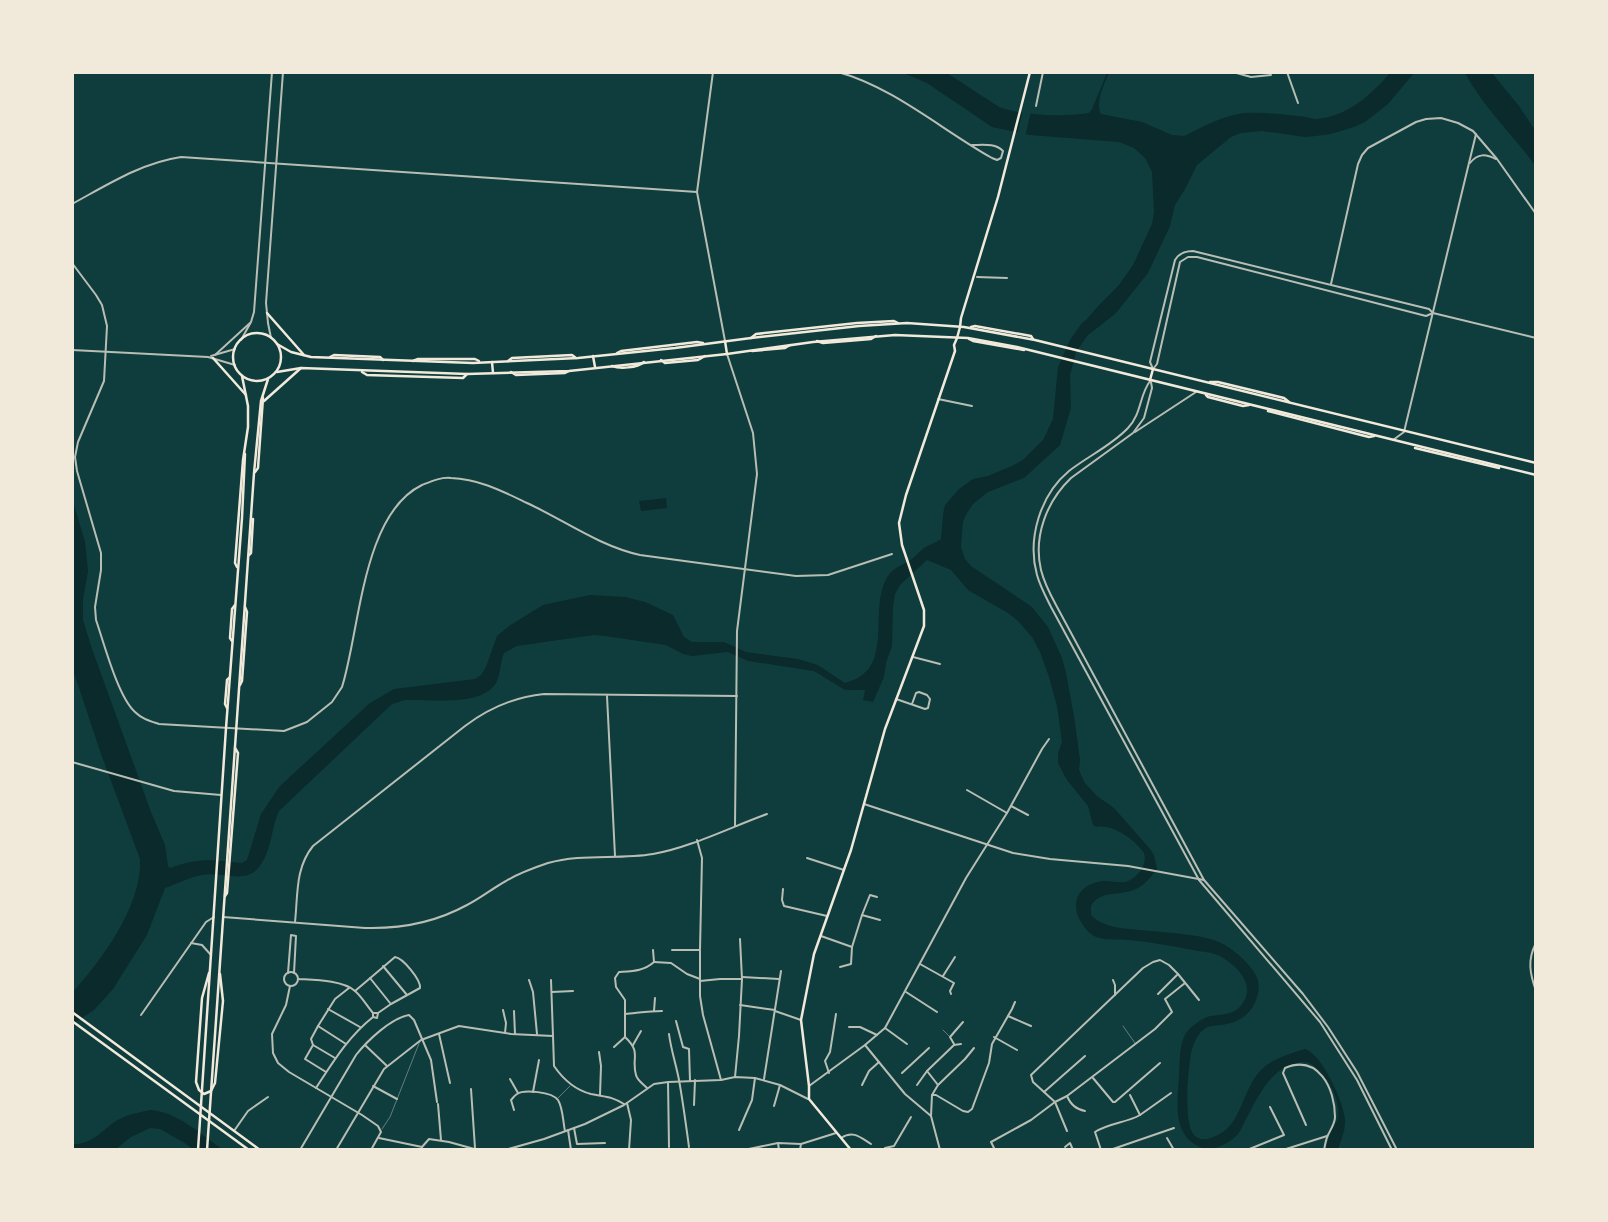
<svg xmlns="http://www.w3.org/2000/svg" width="1608" height="1222" font-family="Spectral,serif">
<rect width="100%" height="100%" fill="#0f3d3e"/>
<g fill="#0a2a2b">
<path d="M903,73H947L999,107C1025,116 1062,117 1089,113L1092,109L1107,73H1109C1104,84 1095,103 1101,114L1142,122L1172,135L1184,136C1203,127 1223,115 1245,113C1262,112 1281,114 1298,116C1305,116 1311,119 1317,119C1348,116 1371,95 1390,73H1414L1388,104L1365,122L1354,127L1331,134L1316,136L1305,137L1262,131L1241,133L1231,137L1197,165L1185,189L1175,205L1170,226L1148,273L1116,313L1087,336L1076,352L1070,375L1071,408L1060,445L1024,478L988,492L973,504L967,513L963,521L961,547L965,559L971,566L1032,607L1048,627L1062,658L1066,673L1074,716L1080,760L1079,769L1081,775L1085,783L1097,796L1114,808L1150,849L1154,855L1157,869C1151,877 1144,886 1134,890C1118,896 1100,890 1091,906V915C1100,925 1117,928 1129,929C1154,932 1198,933 1219,942C1232,948 1246,960 1254,972C1259,980 1260,987 1257,997C1252,1014 1239,1023 1221,1025C1215,1026 1208,1025 1203,1030C1198,1034 1194,1043 1192,1049C1188,1065 1183,1123 1194,1135C1199,1140 1205,1140 1211,1138C1243,1128 1240,1092 1261,1070C1270,1060 1291,1053 1305,1049C1322,1054 1343,1101 1345,1119C1346,1129 1341,1140 1338,1149H1326C1327,1143 1329,1137 1331,1131C1333,1127 1337,1122 1338,1117C1340,1102 1331,1082 1320,1072C1313,1064 1308,1060 1297,1063C1270,1068 1257,1099 1245,1121C1242,1127 1240,1133 1235,1137C1230,1142 1221,1146 1215,1148C1206,1150 1200,1148 1193,1143C1172,1129 1178,1096 1179,1075C1180,1062 1179,1044 1186,1033C1190,1027 1200,1020 1207,1017C1221,1013 1236,1017 1244,1001C1246,998 1247,994 1247,990C1247,975 1232,963 1220,956C1212,952 1202,952 1193,950C1172,946 1150,942 1129,940C1118,939 1103,941 1094,936C1087,932 1081,923 1078,916C1070,895 1087,881 1106,881C1112,881 1119,883 1125,882C1137,879 1148,864 1144,853C1134,839 1113,824 1096,827L1093,825L1088,806L1067,780L1058,763V753L1062,742L1057,706L1049,677L1040,652L1032,637L1018,621L1008,613L968,590L951,570L927,560L900,585L895,594L893,607L892,646L886,663L884,677L873,702L863,700L865,690H845L814,671L748,661L728,652L692,656L683,654L666,645L605,636L594,635L517,646L504,653C500,663 501,673 496,683C481,707 432,699 407,700C402,700 397,703 392,704L279,811C272,826 272,844 264,859C250,888 227,871 202,875C190,877 177,884 165,888L147,935L113,989L94,1010L73,1024V992C103,958 142,906 140,859L101,754L73,670L72,498L85,542L88,571L83,600V620L91,646L151,812L165,845L168,866L170,868C200,857 211,860 242,863L247,860L261,814L280,786L370,703L394,689L475,679L481,675L486,667L497,636L509,626L543,605L590,595L625,597L645,602L673,615L684,637L692,642H724L746,652L798,659L818,665L844,683C898,671 866,610 888,576C894,566 905,565 913,558C917,555 920,551 924,548C930,544 936,543 941,539L943,514L945,505L959,489L973,479L988,476L1014,465L1024,459L1043,440L1053,419L1058,367L1070,340L1082,323L1086,320L1100,304L1119,285L1133,265L1152,224L1154,212L1152,172L1145,158L1134,148L1119,142L1030,135L992,127L927,83Z"/>
<path d="M1465,73H1492L1519,106L1535,130V165C1512,134 1484,108 1465,73Z"/>
<path d="M666,498L667,508L641,511L639,501Z"/>
<path d="M150,1110C178,1112 200,1134 222,1149H193L183,1142L160,1129L150,1128L131,1137L116,1149H73L72,1144C92,1145 101,1131 116,1121C127,1114 138,1113 150,1110Z"/>
</g>
<path fill="#0f3d3e" d="M1023,110L1031,111L1025,137L1017,136Z"/>
<g fill="none" stroke-linecap="round" stroke-linejoin="round">
<path stroke="#0a2a2b" stroke-width="1" d="M823,669L844,683"/>
<g stroke="#b8beb3" stroke-width="0.5">
<path d="M1123,1026L1135,1043"/>
<path d="M943,1030L949,1036"/>
<path d="M558,1098L570,1086"/>
<path d="M382,1129L390,1117L420,1041"/>
</g>
<g stroke="#b8beb3" stroke-width="2">
<path d="M713,72L697,192L725,341"/>
<path d="M838,72C893,87 942,130 992,158L997,160L1001,158L1003,151C995,143 983,145 972,145"/>
<path d="M1233,72L1251,77L1271,75"/>
<path d="M1287,72L1298,103"/>
<path d="M1036,106L1043,72"/>
<path d="M1470,163C1478,153 1486,154 1496,159"/>
<path d="M72,204C107,185 141,163 181,157L697,192"/>
<path d="M72,263L96,295L102,305L107,326L104,381L78,442L75,457L77,471L101,553V570L95,607L96,620C104,643 118,697 135,712C142,719 150,721 159,724L284,731L307,722L332,702L342,687C360,630 362,514 422,485C432,481 441,477 451,478C479,479 502,491 527,503C564,520 599,546 640,555L796,576L828,575L892,554"/>
<path d="M977,277L1007,278"/>
<path d="M1331,284L1358,164L1362,155L1368,148L1416,122L1426,119L1441,118L1458,123L1473,131L1497,159L1536,214"/>
<path d="M727,354L753,433L757,474L737,631L735,826"/>
<path d="M1153,369L1150,362L1175,260C1179,253 1185,251 1193,251L1429,309L1433,313L1536,338"/>
<path d="M1153,369L1157,364L1180,262L1188,257H1197L1426,316L1433,313"/>
<path d="M1150,381C1139,396 1142,413 1128,428C1111,446 1088,456 1069,471C1040,495 1027,539 1037,575C1040,586 1046,597 1051,607L1199,880L1320,1022L1357,1080L1392,1150"/>
<path d="M1151,382L1152,388L1144,418L1133,433L1071,478C1047,501 1033,536 1041,570C1044,582 1050,594 1056,605L1204,880L1303,994L1328,1027L1357,1072L1397,1150"/>
<path d="M938,399L972,406"/>
<path d="M1135,432L1196,392"/>
<path d="M1393,440L1404,432L1476,134"/>
<path d="M913,657L940,664"/>
<path d="M607,696L615,856"/>
<path d="M896,699L925,709L928,708L930,699L927,695L919,692L916,693L912,704"/>
<path d="M72,762L174,791L221,795"/>
<path d="M967,790L1007,813"/>
<path d="M864,804L1013,853L1050,859L1128,866L1204,880"/>
<path d="M1011,806L1028,815"/>
<path d="M697,840L702,858L700,949"/>
<path d="M807,858L844,870"/>
<path d="M783,889L782,900L784,906L827,916"/>
<path d="M862,915L870,895L877,897"/>
<path d="M223,917L365,928C400,929 436,922 467,905C481,898 493,888 506,881C519,873 533,868 548,863C582,853 618,860 653,854C689,848 731,827 767,814"/>
<path d="M295,922C298,895 295,868 313,846L465,726C489,708 514,697 544,694L737,696"/>
<path d="M821,936L852,947L862,915L880,920"/>
<path d="M191,943L202,945L211,955"/>
<path d="M1536,943C1527,960 1530,974 1536,991"/>
<path d="M672,950H700V996L703,1015L721,1080"/>
<path d="M1536,956V975"/>
<path d="M654,962L671,963L687,974L700,979"/>
<path d="M920,964L954,983L950,991L951,994"/>
<path d="M383,966L407,995"/>
<path d="M840,967L851,964L852,947"/>
<circle cx="291" cy="979" r="7"/>
<path d="M288,973L291,935L296,936L294,973"/>
<path d="M1178,974L1199,1000"/>
<path d="M943,976L955,957"/>
<path d="M742,977L779,979"/>
<path d="M370,978L390,1003"/>
<path d="M298,979C314,980 342,980 355,991C362,997 367,1006 373,1013H378L377,1018L373,1017V1013"/>
<path d="M529,980L533,992L537,1034"/>
<path d="M551,980L553,1036"/>
<path d="M1113,980L1115,985V995"/>
<path d="M700,981L720,979H742"/>
<path d="M290,986L286,1005L272,1034L273,1053L278,1063L289,1072L362,1115L378,1126L381,1132L371,1150"/>
<path d="M355,991L395,957C403,958 421,980 420,988L391,1004L378,1013"/>
<path d="M552,992L573,991"/>
<path d="M906,992L937,1012"/>
<path d="M740,1005L775,1010"/>
<path d="M328,1009L360,1027"/>
<path d="M503,1010L506,1023L505,1033"/>
<path d="M514,1011L515,1034"/>
<path d="M654,1011L655,998"/>
<path d="M775,1011L801,1020"/>
<path d="M625,1014C637,1013 649,1011 662,1011"/>
<path d="M141,1015L206,922L214,917"/>
<path d="M1008,1016L1031,1026"/>
<path d="M676,1021L683,1047L689,1049L690,1081"/>
<path d="M849,1027H860L877,1035"/>
<path d="M885,1028L907,1044"/>
<path d="M439,1034L450,1083"/>
<path d="M669,1034C671,1050 676,1064 679,1080C683,1102 686,1125 689,1147"/>
<path d="M994,1037L1017,1050"/>
<path d="M346,1044L318,1026L335,999L349,988"/>
<path d="M954,1044L950,1037L963,1022"/>
<path d="M313,1045L311,1039L318,1026"/>
<path d="M365,1045L387,1066"/>
<path d="M633,1045L641,1031"/>
<path d="M865,1045L905,1094L931,1116"/>
<path d="M614,1047L625,1037"/>
<path d="M599,1052L601,1066L600,1095"/>
<path d="M326,1072L305,1059L313,1045L335,1058"/>
<path d="M829,1073L825,1061L830,1052L836,1014"/>
<path d="M902,1073L929,1048"/>
<path d="M735,1077L739,1036L742,979L740,939"/>
<path d="M1093,1078L1113,1102H1115L1160,1063"/>
<path d="M510,1079L518,1093"/>
<path d="M764,1079L781,971"/>
<path d="M668,1082L669,1147"/>
<path d="M862,1085L869,1071L879,1062"/>
<path d="M917,1085L927,1071"/>
<path d="M938,1085L927,1071L954,1045L961,1044"/>
<path d="M373,1086L397,1099"/>
<path d="M809,1086L865,1045L885,1028L966,878L1007,813L1042,749L1049,739"/>
<path d="M316,1088C333,1062 348,1037 373,1017"/>
<path d="M647,1088C643,1084 637,1080 636,1075C631,1057 642,1053 625,1037V1000L616,987L615,978L619,972C633,971 644,971 654,962L653,950"/>
<path d="M471,1089L475,1148"/>
<path d="M533,1092L539,1060"/>
<path d="M1044,1092L1085,1056"/>
<path d="M932,1095L938,1085L965,1059L974,1048"/>
<path d="M1067,1096C1071,1105 1076,1109 1085,1111"/>
<path d="M627,1103L631,1120L629,1150"/>
<path d="M438,1104L441,1140"/>
<path d="M694,1105L695,1080"/>
<path d="M774,1106L780,1085"/>
<path d="M514,1110L511,1100C513,1098 514,1096 517,1094C524,1089 552,1092 558,1100C563,1108 563,1122 565,1131"/>
<path d="M1140,1115L1171,1093"/>
<path d="M1306,1125L1283,1073L1285,1068C1318,1054 1335,1088 1335,1117C1335,1123 1331,1129 1328,1135C1326,1139 1325,1145 1324,1150"/>
<path d="M574,1128L577,1144L605,1143"/>
<path d="M568,1130L571,1150"/>
<path d="M739,1130L752,1100L755,1078"/>
<path d="M234,1131L248,1111L268,1097"/>
<path d="M1067,1131L1055,1102L1067,1096L1155,1029L1172,1012L1165,999L1185,983"/>
<path d="M379,1138L422,1147L429,1139L449,1142L478,1150"/>
<path d="M841,1138C853,1130 860,1137 871,1144"/>
<path d="M1167,1138L1174,1150"/>
<path d="M1065,1147L1070,1143L1073,1150"/>
<path d="M300,1150L356,1055C367,1041 391,1018 409,1015L414,1020L431,1060L437,1102"/>
<path d="M336,1150L384,1069L421,1040L459,1026L511,1034L553,1036L554,1066C563,1079 575,1090 591,1094C605,1097 611,1096 624,1104"/>
<path d="M744,1150L778,1143"/>
<path d="M779,1150L778,1143L801,1144"/>
<path d="M884,1150L885,1148L894,1146L911,1117"/>
<path d="M940,1150L931,1116L932,1095H936L963,1111L968,1112L972,1109L989,1063L992,1044L1012,1009L1015,1002"/>
<path d="M995,1150L991,1142L1031,1120L1055,1102L1033,1082L1031,1075L1143,968L1153,962L1160,960L1169,965L1178,974L1158,994"/>
<path d="M1101,1150L1095,1132C1109,1123 1126,1123 1140,1115L1130,1095"/>
<path d="M1110,1150L1174,1128"/>
<path d="M1247,1150L1284,1135L1270,1107"/>
<path d="M1283,1150L1327,1136"/>
</g>
<g stroke="#b8beb3" stroke-width="2">
<path d="M271,338L268,323L266,303L283,72"/>
<path d="M241,340L251,322L254,312L272,72"/>
<path d="M72,350L208,357L235,365"/>
<path d="M215,355L250,323"/>
<path d="M211,356L235,349"/>
<path d="M505,1150L544,1139L585,1124L624,1105L654,1084L668,1082L721,1080L735,1077L755,1078L780,1085L808,1099"/>
<path d="M800,1150L801,1144L836,1133"/>
</g>
<g stroke="#f1e9da" stroke-width="2.5">
<path d="M960,327L961,318L998,197L1030,72"/>
<path d="M72,1012L260,1150"/>
<path d="M72,1021L249,1150"/>
<path d="M851,1150L809,1099V1086L801,1020L814,954L851,850L885,729L924,626V610L902,545L899,523L906,495L955,351L954,345L957,338"/>
</g>
<g stroke="#f1e9da" stroke-width="2.5">
<path d="M267,313L304,355"/>
<path d="M971,327L975,326L1031,336L1033,339"/>
<circle cx="257" cy="357" r="24"/>
<path d="M751,338L756,334L857,323L894,321L898,323"/>
<path d="M957,338L960,327"/>
<path d="M969,339L973,341L1024,350"/>
<path d="M725,341L727,354"/>
<path d="M817,341L823,343L871,339L876,336"/>
<path d="M277,344L291,352L311,357L473,363L578,358L675,348L751,338L859,326L907,323L964,327L1035,340L1536,463"/>
<path d="M752,351L785,348L790,345"/>
<path d="M617,353L621,351L697,342L703,343"/>
<path d="M593,356L595,367"/>
<path d="M330,357L334,355L380,357L383,360"/>
<path d="M213,358L246,395"/>
<path d="M661,360L665,363L698,360L705,356"/>
<path d="M413,361L418,359H475L479,361"/>
<path d="M508,361L512,358L572,355L576,358"/>
<path d="M492,362L493,373"/>
<path d="M612,366C620,369 637,368 644,362"/>
<path d="M277,372L301,368L467,374L569,371L727,354L813,342L895,335L968,338L1017,347L1536,475"/>
<path d="M362,372L367,375L463,378L467,374"/>
<path d="M511,372L516,375L565,373L569,371"/>
<path d="M1150,380L1153,369"/>
<path d="M1210,382H1218L1284,398L1289,402"/>
<path d="M1206,395L1208,397L1243,406L1249,405"/>
<path d="M264,401L301,368"/>
<path d="M1268,411L1361,435L1369,437L1374,436"/>
<path d="M1415,448L1499,468"/>
<path d="M255,472L258,468L263,398"/>
<path d="M249,555L251,553L253,519"/>
<path d="M237,567L235,563L243,460L248,427V406L242,376"/>
<path d="M232,641L230,638L232,609L235,605"/>
<path d="M240,685L242,681L247,612L245,607"/>
<path d="M227,708L225,704L227,680L229,678"/>
<path d="M225,896L227,893L238,753L235,748"/>
<path d="M209,973L202,998L196,1082L199,1090L204,1094L211,1091L215,1083L223,1001L220,974"/>
<path d="M198,1150L226,728L242,518L245,454"/>
<path d="M207,1150L254,473L261,401L268,379"/>
</g>
</g>
<rect width="1608" height="1222" fill="none" stroke="#f1e9da" stroke-width="148"/>
</svg>
